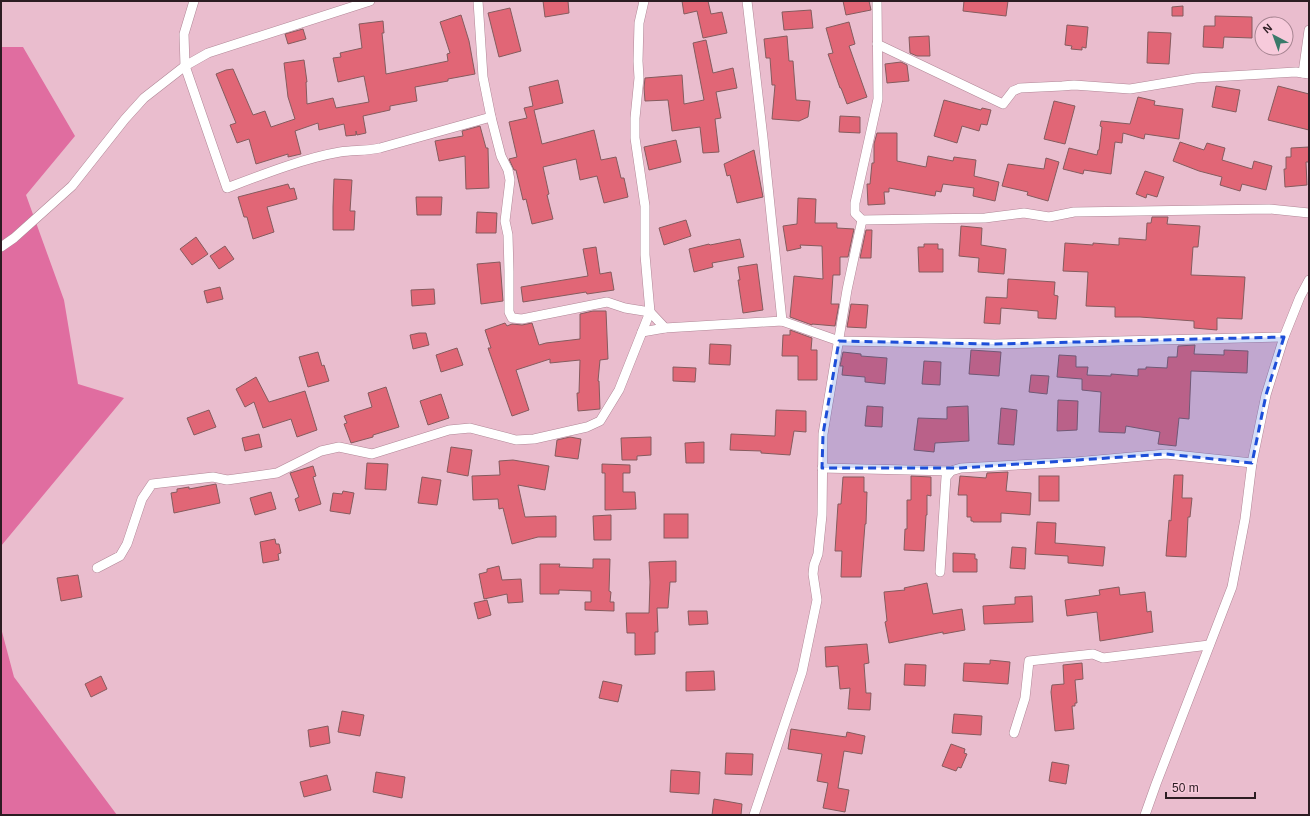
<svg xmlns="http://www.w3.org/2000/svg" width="1310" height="816" font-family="Arial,sans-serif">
<rect width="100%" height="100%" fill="#eabdce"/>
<g fill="#e06da0">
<path d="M1,47H23L75,136L26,195L64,300L78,384L124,398L1,546Z"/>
<path d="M1,628L14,677L117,815H1Z"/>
</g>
<g fill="#e16676" stroke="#855b5e">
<path d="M543,1H568L569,13L545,17Z"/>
<path d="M682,1H708L711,14L722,12L727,33L703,38L697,11L684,14Z"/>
<path d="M843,1H869L871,10L846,15Z"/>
<path d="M964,1H1008L1006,16L963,11Z"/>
<path d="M1183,6V16H1172V7Z"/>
<path d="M510,8L521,51L499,57L488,13Z"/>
<path d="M811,10L813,28L784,30L782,12Z"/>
<path d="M461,15L469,41L475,74L448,79V81L415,87L417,101L390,106V110L363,116L366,133L357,135L356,131V135L346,136L344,124L319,130L318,123L295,131L301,154L288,157V154L256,164L249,139L237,143L230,125L236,123L216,74L226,70L233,69L253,115L265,111L271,127L295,119L288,97L284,63L304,60L307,82H306L307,104L333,98L336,108L369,102L364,76L338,82L333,58L341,57L340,53L362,48L359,24L383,21L384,33H382L386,74L448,61L447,54L450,53L440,22Z"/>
<path d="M1215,16L1252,17V38L1224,37L1223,48L1203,47L1204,26H1215Z"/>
<path d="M849,22L855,44L849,46L867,97L847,104L841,88H840L828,54L833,53L826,28Z"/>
<path d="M1067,25L1088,27L1086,48L1082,47V50L1071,49L1072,46L1065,45Z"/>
<path d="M303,29L306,39L288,44L285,34Z"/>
<path d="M1148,32L1171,33L1169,64L1147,63Z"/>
<path d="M787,36L789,61H793L796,100L810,101L808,117L799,121L772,119L775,85H772L770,58H766L764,39Z"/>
<path d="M929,36L930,56H917L910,53L909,37Z"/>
<path d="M706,40L713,73L733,68L737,88L716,92L721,118L715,119L719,152L703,153L700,127L672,131L668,100L645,101L644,88L645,78L682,75L684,104L704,100L693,43Z"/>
<path d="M901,62L907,65L909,81L887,83L885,64Z"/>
<path d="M558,80L563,103L534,110L542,144L594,130L601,160L616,157L621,178H624L628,197L604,203L597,176L580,180L576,159L543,167L549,194L547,195L553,219L532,224L526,199L523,200L516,170H514L509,159L517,157L509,122L527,118L524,108L533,106L529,87Z"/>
<path d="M1216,86L1240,90L1236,112L1212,107Z"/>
<path d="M1278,86L1309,94V130L1268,120Z"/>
<path d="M1138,97L1155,101L1154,105L1183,109L1179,139L1145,134L1144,139L1123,133L1122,143L1115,142L1111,174L1084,170L1083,174L1063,169L1069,148L1097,155L1098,150H1099L1102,127L1100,126L1101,121L1130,124Z"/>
<path d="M944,100L981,110L982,108L991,110L987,125L981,124L979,131L962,126L957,143L934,136Z"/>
<path d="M1054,101L1075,106L1065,144L1044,139Z"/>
<path d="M840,116L860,117V133L839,132Z"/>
<path d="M480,126L486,148H488L489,188L466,189L465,156L439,161L435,141L463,136L462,131Z"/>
<path d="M877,133H897V161L926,167L928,156L953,161L954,157L976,160L974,176L999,182L995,201L973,196L974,188L943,184L941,192L936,191L935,196L889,188V192H884L885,204L868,205L867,184H870L872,163H874V144Z"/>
<path d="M676,140L681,162L649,170L644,147Z"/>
<path d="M1180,142L1204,150L1207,143L1225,148L1222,160L1252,169L1254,161L1272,166L1266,190L1242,184L1240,191L1220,185L1222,177L1199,171L1173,161Z"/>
<path d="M1309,147V162H1306L1307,185L1285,187L1284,169H1286V157H1291V148Z"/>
<path d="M754,150L763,197L737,203L730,175L727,176L724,164Z"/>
<path d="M1046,158L1059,162L1048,201L1027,195L1028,192L1002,186L1008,164L1044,169Z"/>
<path d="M1145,171L1164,177L1157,197L1147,194L1146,198L1136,194Z"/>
<path d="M334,179L352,180L350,211H355L354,230H333V207Z"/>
<path d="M288,184L290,189L294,188L297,199L267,207L274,232L253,239L247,217H244L238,197Z"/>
<path d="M416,197H442L441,215H417Z"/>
<path d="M798,198L816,199L815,223H837V228L854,229L848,257H840V275H833L831,304H839L835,326L812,324V325L790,317L794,276L823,279L822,246L800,245L801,248L787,251L783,226L797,224Z"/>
<path d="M477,212L497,213L496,233H476Z"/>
<path d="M1152,217H1168L1167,224L1200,226L1198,247H1193L1191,275L1245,277L1242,319L1217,318V330L1194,328V321L1140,317H1115V307L1086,306L1088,272L1063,271L1065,243L1093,245V243L1119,245V238L1146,240L1147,223H1151Z"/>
<path d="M686,220L691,236L664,245L659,228Z"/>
<path d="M961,226L982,228L981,245L1006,249L1004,274L978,272L979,258L959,256Z"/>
<path d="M866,230H872L871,258H860Z"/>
<path d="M196,237L208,254L192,265L180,249Z"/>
<path d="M740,239L744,257L712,263L713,267L694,272L689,249L709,244L710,245Z"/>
<path d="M924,244H938V249H943V272H919L918,247H924Z"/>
<path d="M225,246L234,259L219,269L210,256Z"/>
<path d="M596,247L600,274L611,272L614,290L587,294L586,292L523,302L521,287L588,276L583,249Z"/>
<path d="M500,262L503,301L481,304L477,264Z"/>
<path d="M757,264L763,310L743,313L738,280H740L738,267Z"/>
<path d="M1008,279L1055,282L1054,295L1058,296L1056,319L1038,318V311L1001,308L1000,324L984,323L986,297L1007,298Z"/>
<path d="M220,287L223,299L207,303L204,291Z"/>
<path d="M434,289L435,304L412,306L411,290Z"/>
<path d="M851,304L868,305L866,328L847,327Z"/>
<path d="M593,311H606L608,359L600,360L598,381H599L600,409L578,411L577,393H579L580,360L550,363V359L516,370L529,410L512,416L488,348H491L485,330L505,323L507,326L512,324L522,325L532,323L539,345L546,343L580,339V314Z"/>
<path d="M790,330L812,338L811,350H817V380H798V356H782L783,335H790Z"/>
<path d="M419,333H426L429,345L413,349L410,335Z"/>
<path d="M710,344L731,345L730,365L709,364Z"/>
<path d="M1195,345L1194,354L1224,355V350L1248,351L1247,373L1191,371L1189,419L1179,418L1176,446L1158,444L1160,432L1126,426L1125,433L1099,432L1101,392L1082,390V379L1057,377L1059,355L1076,356V367H1088L1087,375L1111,376V374L1138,376V369H1146V367L1167,368L1168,357H1177L1178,346Z"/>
<path d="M457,348L463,365L441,372L436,355Z"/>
<path d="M971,350L1001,352L999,376L969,374Z"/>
<path d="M318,352L322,366L324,365L329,381L308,387L299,357Z"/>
<path d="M843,352L861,354V356L887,358L885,384L865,382V377L842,375L843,366H840Z"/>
<path d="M924,361L941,362L940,385L922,384Z"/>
<path d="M673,367L696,368L695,382L673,381Z"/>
<path d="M1031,375L1049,376L1047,394L1029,392Z"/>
<path d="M256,377L269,402L305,391L317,430L297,437L291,419L263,428L254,402L245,407L236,389Z"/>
<path d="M386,387L399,427L373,435V437L351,443L344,424L347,423L344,416L372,407L368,393Z"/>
<path d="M441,394L449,418L428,425L420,401Z"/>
<path d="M1058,400L1078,401L1077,430L1057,431Z"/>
<path d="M867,406L883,407L882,427L865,426Z"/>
<path d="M968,406L969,441L935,443L934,452L914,450L918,418L947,419V407Z"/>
<path d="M1001,408L1017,410L1014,445L998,444Z"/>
<path d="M209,410L216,427L194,435L187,418Z"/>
<path d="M776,410L806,411V432L794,431L790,455L761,453V451L730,450L731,434L775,436Z"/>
<path d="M259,434L262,447L245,451L242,438Z"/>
<path d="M570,437L581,439L578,459L555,456L557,440Z"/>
<path d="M651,437V455L637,456V460H622L621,438Z"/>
<path d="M704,442V463H686L685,443Z"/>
<path d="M451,447L472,450L468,476L447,472Z"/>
<path d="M513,460L549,466L545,490L518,485L525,517L556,516V537H538L512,544L503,508L499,509L498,499L473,500L472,476L500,475L499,461Z"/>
<path d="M367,463L388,464L386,490L365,489Z"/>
<path d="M602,464L630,465V473H623V492H635L636,509L605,510V473H602Z"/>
<path d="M313,466L316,476L313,477L321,504L299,511L295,499L299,497L290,473Z"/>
<path d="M1008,472L1006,491L1031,493L1030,515L1001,513V522H973V521H971V517H967V495H958L960,476L986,478L987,473Z"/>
<path d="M1174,475H1183L1182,498H1192L1190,517H1188L1186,557L1166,556L1169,520L1171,521Z"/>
<path d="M911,476L931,477V496L927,495V515H926L924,551L904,550L905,529H907V500H911Z"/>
<rect x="1039" y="476" width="20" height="25"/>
<path d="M422,477L441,480L437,505L418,503Z"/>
<path d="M843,477H864V492H867L866,524H865L861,577H841L842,551H835L838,504H841Z"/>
<path d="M216,484L220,503L174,513L171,493L177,492V489L189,487V489Z"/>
<path d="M343,491L354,493L350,514L330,511L333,493L342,494Z"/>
<path d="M271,492L276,509L255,515L250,498Z"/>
<rect x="664" y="514" width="24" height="24"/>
<path d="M611,515V540H594L593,516Z"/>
<path d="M1037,522L1056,523L1055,543L1105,547L1103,566L1068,563V556L1035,554Z"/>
<path d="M275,539L276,544H279L281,553L278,554L279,560L263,563L260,542Z"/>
<path d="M1012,547L1026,548L1025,569L1010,568Z"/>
<path d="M953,553L975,554V559H977V572H953Z"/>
<path d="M593,559H610L609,591L611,592L610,602H614V611L585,610V602H591V591L559,590V594H540V564H560L559,567L593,568Z"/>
<path d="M676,561V582H670L668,608H657L658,632H655V654L635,655V633H627L626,613H649L650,582L649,562Z"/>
<path d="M499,566L502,580L521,579L523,602L508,603L507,594L484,599L479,574L487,572V569Z"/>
<path d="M78,575L82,597L61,601L57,578Z"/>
<path d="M927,583L933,614L962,609L965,630L943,634V632L889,643L885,622L887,621L884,592L905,590L904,588Z"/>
<path d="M1119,587L1120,595L1145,592L1147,612L1151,611L1153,632L1100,641L1097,612L1067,616L1065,600L1100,595L1099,590Z"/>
<path d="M1032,596L1033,622L984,624L983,606L1015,604V597Z"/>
<path d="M487,600L491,615L478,619L474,603Z"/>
<path d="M688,611H707L708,624L689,625Z"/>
<path d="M867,644L869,663L864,664L866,693H871L870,710L848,709L850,688L840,689L838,666L826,667L825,647Z"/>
<path d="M990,660L1010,662L1008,684L963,681L964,663L990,664Z"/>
<path d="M1082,663L1083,679L1075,680L1077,703H1075V706H1072L1074,729L1055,731L1051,692L1052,685L1064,684L1063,665Z"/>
<path d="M905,664L926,665L925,686L904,685Z"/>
<path d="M714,671L715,690L686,691V672Z"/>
<path d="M101,676L107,689L91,697L85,684Z"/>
<path d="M603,681L622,685L618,702L599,698Z"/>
<path d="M342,711L364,715L360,736L338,732Z"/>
<path d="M954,714L982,716L981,735L952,733Z"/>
<path d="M328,726L330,743L310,747L308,730Z"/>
<path d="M791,729L846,737L847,732L865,736L862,754L844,751L838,788L849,790L845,812L823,808L828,783L817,781L822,754L788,749Z"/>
<path d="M951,744L965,749L964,753L967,754L961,768L958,767L956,771L942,766Z"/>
<path d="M726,753L753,754L752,775L725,774Z"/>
<path d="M1052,762L1069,765L1066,784L1049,781Z"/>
<path d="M671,770L700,772L699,794L670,792Z"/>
<path d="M376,772L405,777L402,798L373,792Z"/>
<path d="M327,775L331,790L304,797L300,782Z"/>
<path d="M714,799L742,804L741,815H712Z"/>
</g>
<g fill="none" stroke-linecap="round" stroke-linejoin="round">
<defs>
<g id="street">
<path d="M194,1L184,34L185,66L227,188C261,175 304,158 340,152C353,150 367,151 380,148L491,117"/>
<path d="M478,1L483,77L491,117L501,156L508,170L510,180L505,221L508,235L509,271V312L512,318L522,319L607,302L625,308L650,312L665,328"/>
<path d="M747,1L763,138L782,321"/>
<path d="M877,1L878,99L855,203V213L862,220L985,218L1024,213L1049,217L1074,212L1269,209L1309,213"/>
<path d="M877,44L1003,104L1013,91L1020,88L1062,86L1074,85L1130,89L1196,78L1296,72L1309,74"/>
<path d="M1303,73L1309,30"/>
<path d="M1,247L14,238L72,186L125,119L144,98L185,66L208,53L370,1"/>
<path d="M642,332L665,328L782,321L839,341L995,344L1284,337"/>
<path d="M822,468L951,471"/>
<path d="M97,568L120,556L127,544L142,499L152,484L213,477L227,480L277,473L321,451L339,447L372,454L449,430L470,428L516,440L534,439L587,427L600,421L619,390L650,312L645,255V206L635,138V118L639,78L638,61L639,23L644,1"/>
<path d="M940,572L946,477L951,471L961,468L1075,462L1166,454L1252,463"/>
<path d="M1014,733L1025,698L1029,661L1093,654L1103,658L1209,645"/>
<path d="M754,815L802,672L817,600L813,574L814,565L818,554L822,515L823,434L847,290L862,220"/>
<path d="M1145,815L1156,784L1232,587L1245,519L1252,463L1266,395L1284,337L1300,297L1309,280"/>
</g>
</defs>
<use href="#street" stroke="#b08696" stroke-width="10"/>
<use href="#street" stroke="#fff" stroke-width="9"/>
</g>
<path fill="#1d4ed8" fill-opacity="0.2" stroke="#1d4ed8" stroke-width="3" stroke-dasharray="8 5" stroke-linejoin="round" d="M1284,337L1266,395L1252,463L1166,454L961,468H822L823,434L839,341L995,344Z"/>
<rect width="1310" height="816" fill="none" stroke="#2c1c22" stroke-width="4"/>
<g transform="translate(1274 36) rotate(319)"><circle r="19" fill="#f7cadb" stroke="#a68491"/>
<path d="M0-3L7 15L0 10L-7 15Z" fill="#3a7a6a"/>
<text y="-6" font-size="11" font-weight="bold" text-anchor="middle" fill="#2c1c22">N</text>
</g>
<path d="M1166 792v6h89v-6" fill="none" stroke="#2c1c22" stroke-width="2"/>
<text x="1172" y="792" font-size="12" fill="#2c1c22" stroke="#f7cadb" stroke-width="3" paint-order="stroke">50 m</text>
</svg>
